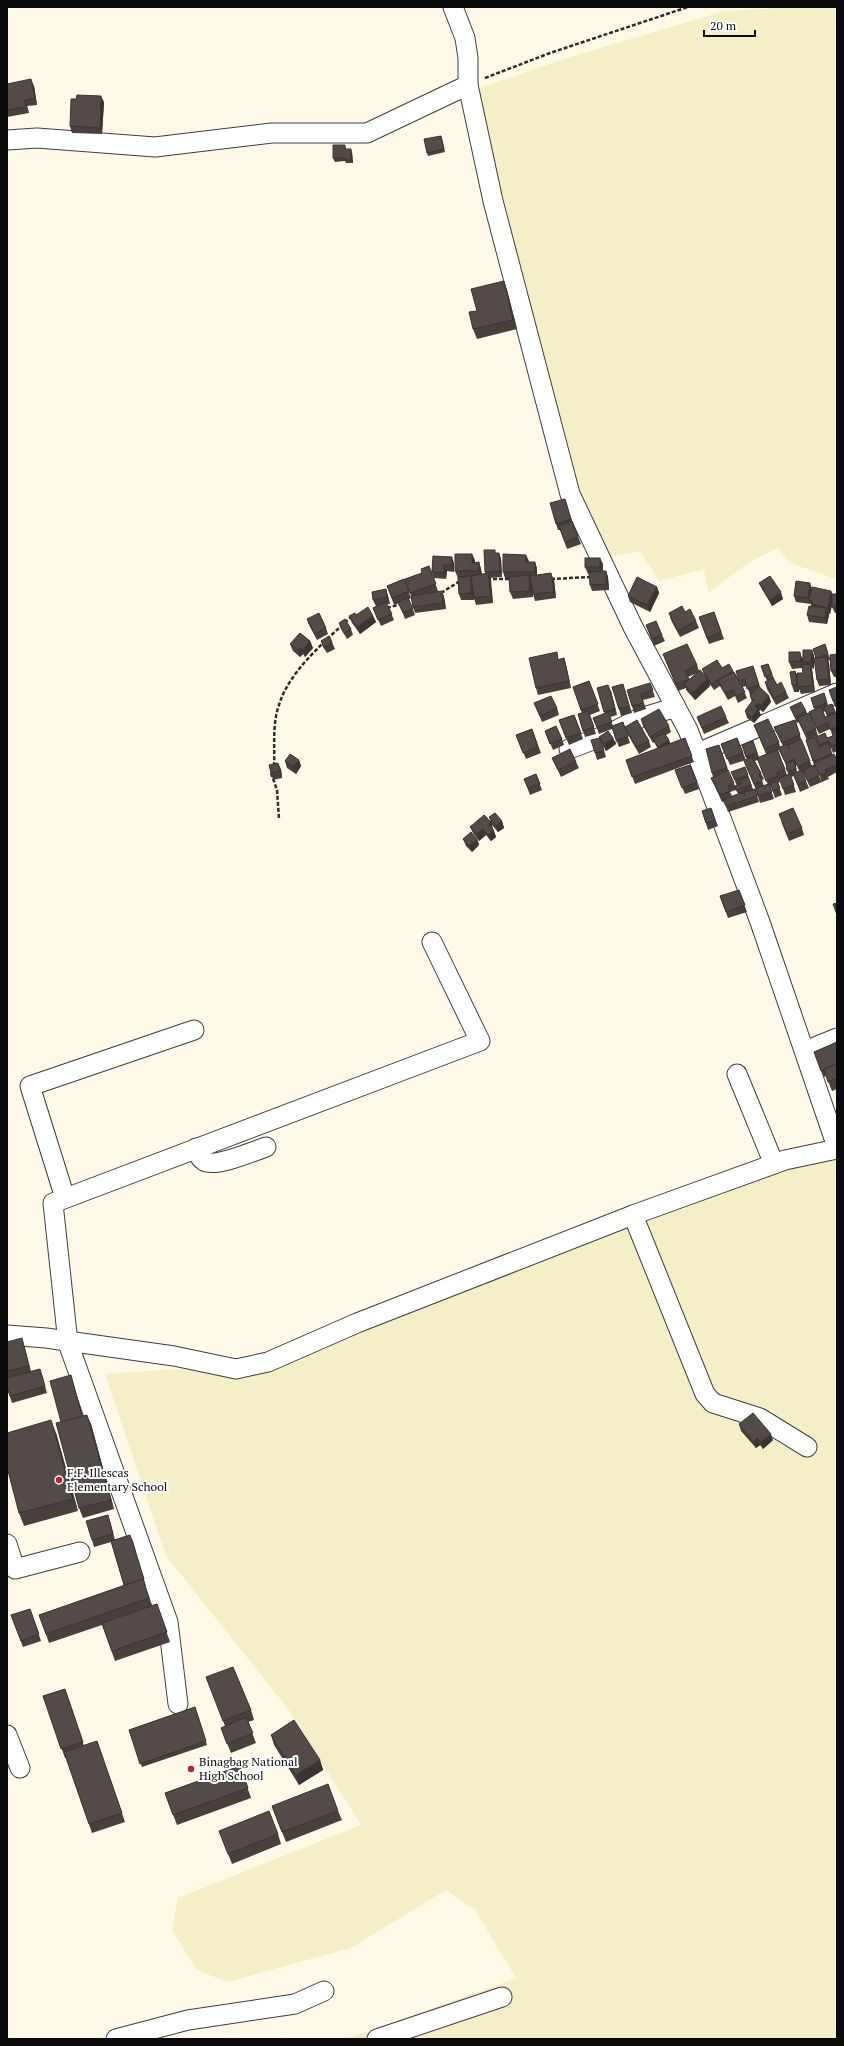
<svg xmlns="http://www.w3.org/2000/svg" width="844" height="2046" font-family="'PT Serif',serif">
<rect width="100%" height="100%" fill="#fffae8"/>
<g fill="#f5efc8">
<path d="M799,7H837V576L833,578L790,563L778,548L748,563L708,593L704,569L659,581L640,551L609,557L581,493L494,173L475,91L482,87L567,58L724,11Z"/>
<path d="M837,1159V2039H346L516,1978L475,1910L446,1890L351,1948L227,1982L197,1970L172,1930L178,1898L361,1825L288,1709L166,1556L105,1374L189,1368L249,1375L604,1235L690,1206L786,1166Z"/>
</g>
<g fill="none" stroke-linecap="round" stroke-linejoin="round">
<defs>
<g id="minor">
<path d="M453,7L465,38L468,58V85L493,201L570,494L633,627L688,730L760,922L837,1147"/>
<path d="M7,140L37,138L155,147L272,133H367L468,85"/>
<path d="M569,749L609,734L640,718L670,709L675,705"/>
<path d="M698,753L837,693"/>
<path d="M805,1051L837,1038"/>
<path d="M737,1074L774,1164"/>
<path d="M196,1148C198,1153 199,1158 204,1161C215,1168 254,1151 266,1147"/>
<path d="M65,1198L30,1086L194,1030"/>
<path d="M633,1215L705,1394L713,1403L760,1418L807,1447"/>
<path d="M7,1335L46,1338L174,1356L236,1369L268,1362L357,1323L633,1215L785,1160L837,1149"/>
<path d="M7,1544L15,1569L80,1552"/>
<path d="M178,1704L168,1622L68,1343L53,1203L480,1041L432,942"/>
<path d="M7,1735L20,1768"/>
<path d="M116,2039L188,2020L295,2004L324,1991"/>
<path d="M377,2039L502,1997"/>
</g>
</defs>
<use href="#minor" stroke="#3d3d3d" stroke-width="21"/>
<g stroke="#2c2c2c" stroke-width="2.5" stroke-dasharray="4 2" stroke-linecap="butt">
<path d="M485,78L550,53L688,7"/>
<path d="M487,579H512"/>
<path d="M551,579L590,577"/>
<path d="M441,593L460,581"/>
<path d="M387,608L401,604"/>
<path d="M327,639L350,618L353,617"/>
<path d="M274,766C275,747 272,724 279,705C286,681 306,660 323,643"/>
<path d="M271,773L277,790L279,819"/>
</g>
<use href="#minor" stroke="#fff" stroke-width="19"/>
</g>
<g fill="#47403d" fill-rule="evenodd">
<path d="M7,84L34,86L37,105L27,106L29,113L7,117Z"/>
<path d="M104,102L102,134L72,133L70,126Z"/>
<path d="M442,139L445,152L428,156L427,153Z"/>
<path d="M345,145L346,149L352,152L353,163H346L345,161L335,162L333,158Z"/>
<path d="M504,281L507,290L517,329L477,339L473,329L477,311Z"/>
<path d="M565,499L572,521L581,544L567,549L560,530H558L556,524Z"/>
<path d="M496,553H499L501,559L502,577L490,578L493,603L476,605L474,598L473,593L474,600H461L459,594L458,578L455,571L475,560V563L479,562L481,569L482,575L486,574L485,572Z"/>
<path d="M433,556L454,563V572L447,571L446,579L434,578L432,572Z"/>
<path d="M529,561L528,562L537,568V575L554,580L556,598L535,601L533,594L532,589L533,597L513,599L510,592L509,578H505L503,572Z"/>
<path d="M603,564V571H606L608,577L609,590L592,591L590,585L589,574H588L585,567Z"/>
<path d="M429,566L438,591L436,592L442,591L444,597L446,609L415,613L413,607L411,596L405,579L422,573Z"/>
<path d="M404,579L411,598L409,599L415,615L405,619L399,603L394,605L387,586Z"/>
<path d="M759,583L783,599L772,606L762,589Z"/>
<path d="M657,587L659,593L650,612L630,602L628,596Z"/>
<path d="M812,588L833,594H837V613H835L832,607V603L830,614H828L829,615L827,624L809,622L807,615L811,606V604L796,602L794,596Z"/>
<path d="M386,589L388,596L390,604H387L394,620L381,626L373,608L376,606L373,600Z"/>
<path d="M685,612L696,621L699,628L680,637L671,620L669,613Z"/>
<path d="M714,612L724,639L709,644L699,617Z"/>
<path d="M349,616H373L376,622L360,634L352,623Z"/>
<path d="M307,619L326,628L328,634L317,640L309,625Z"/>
<path d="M339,623L351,629L353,635L347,639L341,629Z"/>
<path d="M646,625L662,635L665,641L654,646Z"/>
<path d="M310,641L313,648L305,657L303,654L300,657L293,651L290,644Z"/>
<path d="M321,641L332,642L335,649L327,653L323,647Z"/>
<path d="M825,644L830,659L837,654V677H834L831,671L830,660L828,661L829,663L831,685L819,686L817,680L816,658Z"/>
<path d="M812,650L814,656V669L812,668L815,692L801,694L799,689V692H794L792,685L795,671L797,675L803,673L802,668L792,669L789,662L802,658Z"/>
<path d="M663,654L697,665L699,671L705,676L702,669L722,668L733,671L741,684L736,671L755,672L760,687L769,696L771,702L763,712L760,710L759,711L761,715L754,723L747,718L745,711L752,702L750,696L751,695H750L747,686L742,687L747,698L738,703L735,696L728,700L720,686L714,690L709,683L710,686L695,700L686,690V688L678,691ZM697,673L689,680L688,677Z"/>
<path d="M564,658L566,665L571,688L538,695L536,688L559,659Z"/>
<path d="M768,664L775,681L777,685L786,692L789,698L776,705L767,689L765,682L767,681L761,666Z"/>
<path d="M589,681L600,711L590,715L596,734L585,737L578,714L582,713L573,687Z"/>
<path d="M650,683L655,697L643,700L646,709L634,713L627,690Z"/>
<path d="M837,687V707H835L829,690Z"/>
<path d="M597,688L611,691L617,715L610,717L613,726L623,722L630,743L619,747L612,729L599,734L593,718L605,714Z"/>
<path d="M625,690L632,713L621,716L619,709Z"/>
<path d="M824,693L828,705L832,704L836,713H837V751L833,753L831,748H830L832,755L837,760V772L828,777L829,779L822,782L816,767L815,768L822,782L810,787L803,772H802L809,788L800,792L794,776L791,777L796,792L785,795L780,779H779L780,782L778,783L782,795L775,798L771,786L770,787L774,799L760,803L756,790L744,761L747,760L742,745L753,741L759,757L766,754L754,725L779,742L780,747L783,746L774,727L795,720L802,742L812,766L814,765L806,740H807L799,722L797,723L790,707L806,711L816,729L818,736L815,737L820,748L816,737L827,738L833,736L830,729L819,734L809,712L815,709L811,698ZM826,711L827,716L825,717L823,712ZM778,750H779L787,767L788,775H787ZM758,760L768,785L764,786L762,780L764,779L755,761ZM797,765L799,771L797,772L796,766Z"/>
<path d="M534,703L557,708L559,715L542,722Z"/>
<path d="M574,715L583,739L569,745L559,720Z"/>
<path d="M697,717H726L729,723L704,734Z"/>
<path d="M641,719L669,726L671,732L666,735L669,740L670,744L685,738L694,762L635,784L626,760L658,749L654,742L653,743L643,726Z"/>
<path d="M625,727L649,741L651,747L639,754L627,733Z"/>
<path d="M532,729L541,753L526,759L516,735Z"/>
<path d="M545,731L562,739L564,745L553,750Z"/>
<path d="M600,738H613L616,744L606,751L602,744L606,757L597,760L595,753Z"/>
<path d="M737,738L746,760L730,765L721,744Z"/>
<path d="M719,745L728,770L735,786H737L731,772L745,767L753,789H755L759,802L728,812L724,801L722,802L711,778L713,777L712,773ZM736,790L738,794L732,796L730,792Z"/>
<path d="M552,758L576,762L579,768L561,777Z"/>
<path d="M299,760L301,766L296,774L287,768L285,761Z"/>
<path d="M690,765L699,789L685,794L675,770Z"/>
<path d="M281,769L282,778L273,780L271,773Z"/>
<path d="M536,774L542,790L530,795L524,779Z"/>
<path d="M711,808L718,826L708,830L702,811Z"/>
<path d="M489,817L502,821L504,828L498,832L491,824L493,829L496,837L491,841L486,835L479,841L473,833L470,827L491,822Z"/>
<path d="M781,821L802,828L804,835L789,841Z"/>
<path d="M463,839H477L479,845L472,852L466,846Z"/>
<path d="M739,890L747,912L728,918L720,896Z"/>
<path d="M837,1042V1089L832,1091L826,1076L824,1077L814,1052Z"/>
<path d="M7,1342L24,1345L31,1371L42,1375L47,1393L12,1403L7,1387Z"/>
<path d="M73,1382L83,1416L91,1424L114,1509L83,1518L79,1508L61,1422Z"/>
<path d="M739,1424L773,1440L763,1449L760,1445L756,1448L741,1431Z"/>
<path d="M56,1433L78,1511L24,1526L19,1513Z"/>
<path d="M110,1521L115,1540L130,1535L146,1586H145L152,1605L157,1604L170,1642L115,1661L102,1625L49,1643L39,1615L124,1585L111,1542L94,1547L92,1540Z"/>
<path d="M30,1609L41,1641L23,1647L11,1615Z"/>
<path d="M206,1677L251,1710L254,1720L248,1722L256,1743L231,1753L221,1728L225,1726Z"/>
<path d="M65,1689L84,1746L97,1741L125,1822L92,1833L66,1758H65L43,1696Z"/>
<path d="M195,1707L207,1745L142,1767L129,1730Z"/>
<path d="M271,1735L320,1760L323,1770L299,1785L274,1745Z"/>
<path d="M240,1766L251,1798L177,1825L165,1793Z"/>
<path d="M272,1806L338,1811L342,1820L286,1842Z"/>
<path d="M219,1831L278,1834L281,1844L232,1864Z"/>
</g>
<g fill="#3a3432">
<path d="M31,79L34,86L37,105L35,98Z"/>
<path d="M101,96L104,102L102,134L100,128Z"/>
<path d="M25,100L27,106L29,113L26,107Z"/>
<path d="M351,149L352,152L353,163L351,160Z"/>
<path d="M504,281L507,290L517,329L513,320Z"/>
<path d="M499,553L501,559L502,577L500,571Z"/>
<path d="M472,554L475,560V569L472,563Z"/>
<path d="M526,555L529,561L528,568L526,562Z"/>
<path d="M452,557L454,563V572L451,565Z"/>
<path d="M600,558L603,564V573L600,567Z"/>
<path d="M479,562L481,569L482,577L479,571Z"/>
<path d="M535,562L537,568V579L535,572Z"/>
<path d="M444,565L447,571L446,579L444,573Z"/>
<path d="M606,571L608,577L609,590L607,584Z"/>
<path d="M488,573L491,580L493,603L491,596Z"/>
<path d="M551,573L554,580L556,598L554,592Z"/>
<path d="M529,575L532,582L533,597L530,591Z"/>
<path d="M471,576L473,583L474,600L471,593Z"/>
<path d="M810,583L812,589L809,600L810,604L808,598Z"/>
<path d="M657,587L659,593L650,612L647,605Z"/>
<path d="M386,589L388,596L390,604L387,597Z"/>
<path d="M442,591L444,597L446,609L443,603Z"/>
<path d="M831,591L834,597L830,614L828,608Z"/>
<path d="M781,592L783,599L772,606L770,600Z"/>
<path d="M826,608L829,615L827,624L825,618Z"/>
<path d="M373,616L376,622L360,634L357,627Z"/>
<path d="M310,641L313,648L305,657L303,650Z"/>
<path d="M300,648L303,654L300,657L298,650Z"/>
<path d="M812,650L814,656V669L811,662Z"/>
<path d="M800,652L802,658L803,668L801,661Z"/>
<path d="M827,657L829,663L831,685L829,679Z"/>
<path d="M564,658L566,665L571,688L569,681Z"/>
<path d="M810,664L812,670L815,692L813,685Z"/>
<path d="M795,671L798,678L799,692L797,685Z"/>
<path d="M708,679L710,686L695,700L692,693Z"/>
<path d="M608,685L611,691L617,715L615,709Z"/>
<path d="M769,696L771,702L763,712L760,706Z"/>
<path d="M758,703L760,710L759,711L761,715L754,723L752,717L755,706Z"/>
<path d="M613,738L616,744L606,751L604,744Z"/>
<path d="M669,740L671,746L661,753L658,747Z"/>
<path d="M299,760L301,766L296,774L293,767Z"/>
<path d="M278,763L281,769L282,778L280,771Z"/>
<path d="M502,821L504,828L498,832L496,826Z"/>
<path d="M491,822L493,829L491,831L489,824Z"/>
<path d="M483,829L486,835L479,841L477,834Z"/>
<path d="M494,831L496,837L491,841L488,835Z"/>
<path d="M477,839L479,845L472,852L469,846Z"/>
<path d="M87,1415L91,1424L114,1509L111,1500Z"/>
<path d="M51,1420L56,1433L78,1511L73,1499Z"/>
<path d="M771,1434L773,1440L763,1449L761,1442Z"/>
<path d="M757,1438L760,1445L756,1448L753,1442Z"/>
<path d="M130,1535L133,1541L146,1586L144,1579Z"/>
<path d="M320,1760L323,1770L299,1785L296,1775Z"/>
</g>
<g fill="#534b47" stroke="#3a3432">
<path d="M31,79L35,98L25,100L26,107L7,110V84Z"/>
<path d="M77,95L101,96L100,128L70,126L71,99H76Z"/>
<path d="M441,136L444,149L427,153L424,139Z"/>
<path d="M333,145H345V149H351V160H345V158H333Z"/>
<path d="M504,281L513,320L473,329L469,312L477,311L471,289Z"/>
<path d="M565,499L571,519L556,524L550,503Z"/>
<path d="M572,521L578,537L565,542L559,526Z"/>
<path d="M484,550H495V553H499L500,571L485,572Z"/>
<path d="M455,554H472V563L479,562V571H455Z"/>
<path d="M503,554L526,555V562H535V572H503Z"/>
<path d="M433,556L452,557L451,565H444V573L432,572Z"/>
<rect x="585" y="558" width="15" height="9"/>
<path d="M429,566L436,584L410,593L405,579L422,573L421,569Z"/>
<path d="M606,571L607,584L590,585L589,572Z"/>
<path d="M488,573L491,596L474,598L471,576Z"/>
<path d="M551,573L554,592L533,594L530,576Z"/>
<path d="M529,575L530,591L510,592L509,577Z"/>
<path d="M471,576V593L459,594L458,577Z"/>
<path d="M770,576L781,592L770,600L759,583Z"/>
<path d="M637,577L657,587L647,605L628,596Z"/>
<path d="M404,579L409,591L392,598L387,586Z"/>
<path d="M796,581L810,583L808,598L794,596Z"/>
<path d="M812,587L831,591L828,608L812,604V601L809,600Z"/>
<path d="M386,589L387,597L373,600L372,592Z"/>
<path d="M442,591L443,603L413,607L411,596Z"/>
<rect x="832" y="594" width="5" height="13"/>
<path d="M408,598L413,609L403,613L398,602Z"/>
<path d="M386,602L392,614L378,620L373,608Z"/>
<path d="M682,606L685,612L690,609L696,621L678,631L669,613Z"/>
<path d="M809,606L826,608L825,618L807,615Z"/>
<path d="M368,607L373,616L357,627L349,616L355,613L356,615Z"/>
<path d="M714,612L721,632L707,638L699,617Z"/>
<path d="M319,613L326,628L315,634L307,619Z"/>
<path d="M345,619L351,629L344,633L339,623Z"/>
<path d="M656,621L662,635L652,639L646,625Z"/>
<path d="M300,633L310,641L303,650L300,648L298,650L290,644Z"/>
<path d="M329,636L332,642L324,647L321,641Z"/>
<path d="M687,644L697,665L685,671L689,679L676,684L663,654Z"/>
<path d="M825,644L828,654L816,658L813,649Z"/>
<path d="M803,650H812L811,662H803Z"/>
<path d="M557,652L558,660L564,658L569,681L536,688L529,658Z"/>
<path d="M789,652H800L801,661L789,662Z"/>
<path d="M837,654V670L831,671L830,655Z"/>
<path d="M827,657L829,679L817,680L814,658Z"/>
<path d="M717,660L722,668L729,664L733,671L711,684L702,669Z"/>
<path d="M768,664L772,674L765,677L761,666Z"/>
<path d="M810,664L813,685L798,687L797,673H803L802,665Z"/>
<path d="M753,666L759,685L747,689L745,679L739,681L736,671Z"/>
<path d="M700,670L708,679L692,693L684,684Z"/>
<path d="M795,671L797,685H792L790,672Z"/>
<path d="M734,672L745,692L736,696L733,690L725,693L718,680Z"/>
<path d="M773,678L777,685L781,682L786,692L774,698L765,682Z"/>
<path d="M589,681L598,704L581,710L573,687Z"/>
<path d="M650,683L653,690L641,694L643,703L632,706L627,690Z"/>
<path d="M623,684L629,706L619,709L612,687Z"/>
<path d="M608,685L615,709L604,712L597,688Z"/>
<path d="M758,686L769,696L760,706L758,703L755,706L758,709L752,717L745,711L753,700L755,701L750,696Z"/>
<path d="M837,687V699L833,701L829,690Z"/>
<path d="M824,693L827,703L814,708L811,698Z"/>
<path d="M551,696L557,708L540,716L534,703Z"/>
<path d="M801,702L806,711L795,717L790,707Z"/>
<path d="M832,704L835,712L827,715L824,707Z"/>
<path d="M721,706L726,717L702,728L697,717Z"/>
<path d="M821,706L825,717L837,713V727L830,729L828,723L817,728L809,712Z"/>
<path d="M659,709L669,726L650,737L641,719Z"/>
<path d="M588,711L594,727L583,731L578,714Z"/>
<path d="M608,712L612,722L597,727L593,718Z"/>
<path d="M809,713L816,729L805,734L797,718Z"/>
<path d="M574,715L581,733L566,738L559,720Z"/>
<path d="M768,719L779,742L765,749L754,725Z"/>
<path d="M637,720L649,741L636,747L625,727Z"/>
<path d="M795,720L800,735L782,743L774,727Z"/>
<path d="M623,722L628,737L616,740L612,726Z"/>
<path d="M556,726L562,739L550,744L545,731Z"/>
<path d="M532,729L538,747L523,753L516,735Z"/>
<path d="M837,730V744L835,738L837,744L831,746L828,741L819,745L816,737L825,733L827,738L833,736L832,732Z"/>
<path d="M608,731L613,738L604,744L599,737Z"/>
<path d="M664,733L669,740L658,747L653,739Z"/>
<path d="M815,737L820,748L821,746L828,743L832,754L813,761L806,740Z"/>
<path d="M600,738L604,751L595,753L591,740Z"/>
<path d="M685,738L692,756L632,777L626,760Z"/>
<path d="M737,738L743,753L727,759L721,744Z"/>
<path d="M801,739L810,761L798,767L794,759L786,763L778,748L787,744L789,749L788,745Z"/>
<path d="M753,741L757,753L746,757L742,745Z"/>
<path d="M719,745L727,768L712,773L706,749Z"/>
<path d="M570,749L576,762L558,770L552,758Z"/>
<path d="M777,750L785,769L777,773L778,776L766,781L757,758Z"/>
<path d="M290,754L299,760L293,767L285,761Z"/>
<path d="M834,754L837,760V765L825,770L826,773L820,775L814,763Z"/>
<path d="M752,757L761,773L759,774L762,781L754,784L744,761Z"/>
<path d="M794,761L796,769L787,771L786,763Z"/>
<path d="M278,763L280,771L271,773L269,765Z"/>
<path d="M690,765L697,782L682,788L675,770Z"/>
<path d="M814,765L819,775L808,781L803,770Z"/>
<path d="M745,767L748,775L735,780L731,772Z"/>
<path d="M728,770L734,783L728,786L730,791L720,795L711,778Z"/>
<path d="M802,770L806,781L798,785L793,774Z"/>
<path d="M536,774L540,784L528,788L524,779Z"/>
<path d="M790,774L794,785L783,789L779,778Z"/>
<path d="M748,777L751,785L736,790L735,786L741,784L740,780Z"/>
<path d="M777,781L780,788L773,791L770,783Z"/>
<path d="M769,784L772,792L758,796L756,788Z"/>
<path d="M755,789L757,796L726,806L723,800L743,792L745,796L744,792Z"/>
<path d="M711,808L715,820L706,823L702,811Z"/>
<path d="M793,808L802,828L787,834L779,814Z"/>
<path d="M495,813L502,821L496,826L489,817Z"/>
<path d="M484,815L491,822L489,824L494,831L488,835L483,829L477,834L470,827Z"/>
<path d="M471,832L477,839L469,846L463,839Z"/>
<path d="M739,890L745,905L726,912L720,896Z"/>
<path d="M837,903V915L833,904Z"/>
<path d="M837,1042V1064L824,1069V1070L821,1071L814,1052Z"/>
<path d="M837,1064V1078L828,1082L824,1069Z"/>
<path d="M22,1338L29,1366L7,1371V1342Z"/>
<path d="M40,1369L45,1386L10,1396L7,1387V1378Z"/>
<path d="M71,1375L82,1416L61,1422L50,1381Z"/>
<path d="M753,1413L771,1434L761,1442L757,1438L753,1442L739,1424Z"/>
<path d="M87,1415L111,1500L79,1508L56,1423Z"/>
<path d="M51,1420L73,1499L19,1513L7,1467V1433Z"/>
<path d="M108,1515L113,1534L92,1540L86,1521Z"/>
<path d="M130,1535L144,1579H143L124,1585L111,1541Z"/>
<path d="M143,1579L149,1598L46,1634L39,1615Z"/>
<path d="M157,1604L167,1632L112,1651L102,1623Z"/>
<path d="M30,1609L39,1634L21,1641L11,1615Z"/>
<path d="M233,1667L251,1710L223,1721L206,1677Z"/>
<path d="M65,1689L83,1742L61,1749L43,1696Z"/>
<path d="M195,1707L206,1741L140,1764L129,1730Z"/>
<path d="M246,1717L253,1733L227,1744L221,1728Z"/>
<path d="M294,1720L320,1760L296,1775L271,1735Z"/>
<path d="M97,1741L122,1813L89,1824L64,1752Z"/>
<path d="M240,1766L248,1788L173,1815L165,1793Z"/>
<path d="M328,1784L338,1811L282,1832L272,1806Z"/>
<path d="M269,1811L278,1834L228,1854L219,1831Z"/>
</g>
<g fill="#bd202d" stroke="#fff" stroke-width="1.5">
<circle cx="59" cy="1480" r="4"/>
<circle cx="191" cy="1769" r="4"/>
</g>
<g text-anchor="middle" stroke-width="4" stroke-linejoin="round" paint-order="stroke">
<g font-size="12" fill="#0a0a0a" stroke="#fff" text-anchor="start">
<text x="67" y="1477">F.F. Illescas<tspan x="67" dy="14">Elementary School</tspan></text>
<text x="199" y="1766">Binagbag National<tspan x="199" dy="14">High School</tspan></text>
</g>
</g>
<rect width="844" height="2046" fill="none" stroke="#0a0a0a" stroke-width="16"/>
<path d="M704 30v6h51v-6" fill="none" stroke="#0a0a0a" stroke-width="2"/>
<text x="710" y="30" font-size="12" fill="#0a0a0a" stroke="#ffffff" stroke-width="3" paint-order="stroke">20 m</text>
</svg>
